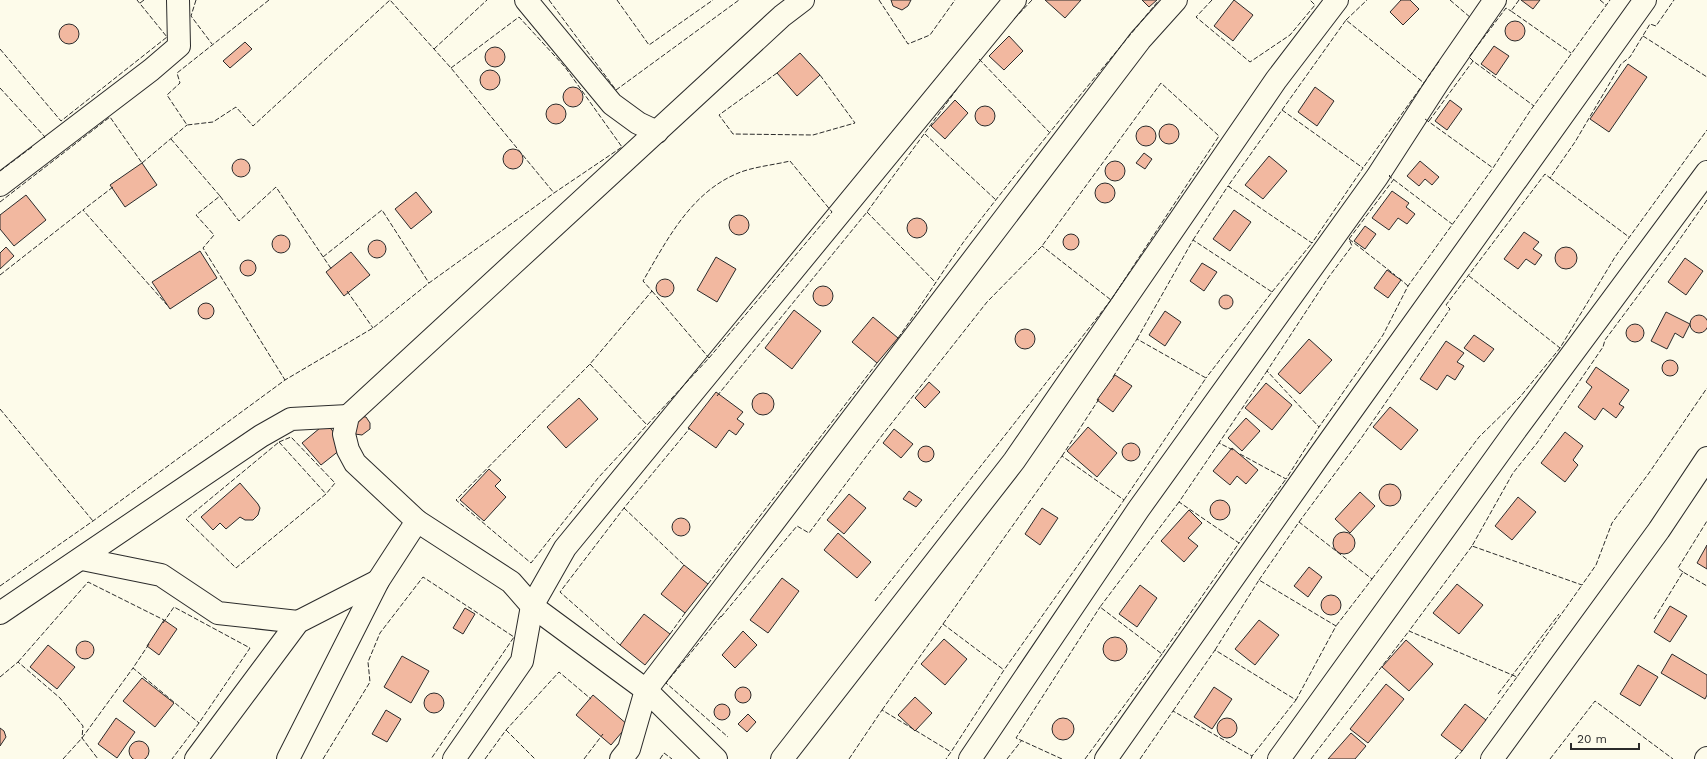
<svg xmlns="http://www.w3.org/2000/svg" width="1707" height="759" font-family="'Work Sans',sans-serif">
<rect width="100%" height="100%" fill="#fdfbea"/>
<g fill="#f2b8a0" stroke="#2b2b2b">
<path d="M891,0H911L908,6L902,10L893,6Z"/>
<path d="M1045,0H1081L1065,18Z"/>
<path d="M1142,0H1157L1149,7Z"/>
<path d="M1234,0L1253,15L1233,41L1214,26Z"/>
<path d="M1401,0H1410L1419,9L1403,25L1390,12Z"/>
<path d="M1521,0H1540L1533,9Z"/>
<circle cx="1515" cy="31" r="10"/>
<circle cx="69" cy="34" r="10"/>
<path d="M1009,36L1023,51L1004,70L989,56Z"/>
<path d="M245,42L252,49L230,68L223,61Z"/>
<path d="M1494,46L1509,56L1496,75L1481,64Z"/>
<circle cx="495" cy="57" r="10"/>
<path d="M800,53L820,75L797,96L777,73Z"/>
<path d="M1628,64L1647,77L1609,132L1590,119Z"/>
<circle cx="490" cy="80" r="10"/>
<circle cx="573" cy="97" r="10"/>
<path d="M1315,87L1334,101L1317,126L1298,112Z"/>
<path d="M955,100L968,113L945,139L931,126Z"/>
<path d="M1450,100L1462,109L1447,130L1435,121Z"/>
<circle cx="556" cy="114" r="10"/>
<circle cx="985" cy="116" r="10"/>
<circle cx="1169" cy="134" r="10"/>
<circle cx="1146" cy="136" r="10"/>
<circle cx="513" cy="159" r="10"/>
<path d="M1144,153L1152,159L1145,169L1136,163Z"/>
<path d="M1269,156L1287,171L1263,199L1245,185Z"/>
<circle cx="241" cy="168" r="9"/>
<circle cx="1115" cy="171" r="10"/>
<path d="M1420,161L1439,177L1432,185L1425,179L1419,186L1407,176Z"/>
<path d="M142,163L157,185L125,207L110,185Z"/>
<circle cx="1105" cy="193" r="10"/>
<path d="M1392,191L1409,203L1406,207L1415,214L1407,224L1398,218L1389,230L1372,218Z"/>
<path d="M416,192L432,212L411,229L395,209Z"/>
<path d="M26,195L46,220L14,246L0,229V215Z"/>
<path d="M1234,210L1251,222L1230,251L1213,239Z"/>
<circle cx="739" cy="225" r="10"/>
<circle cx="917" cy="228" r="10"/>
<path d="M1365,226L1376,234L1365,249L1354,241Z"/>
<path d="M1524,232L1539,242L1533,249L1542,255L1535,265L1526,259L1518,269L1504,259Z"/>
<circle cx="1071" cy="242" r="8"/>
<circle cx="281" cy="244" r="9"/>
<circle cx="377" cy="249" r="9"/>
<circle cx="1566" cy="258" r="11"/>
<path d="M6,247L14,256L0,269V253Z"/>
<path d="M200,251L217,278L170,309L152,282Z"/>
<path d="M351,252L370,275L344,296L326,272Z"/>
<path d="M716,257L736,269L717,302L697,290Z"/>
<path d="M1685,258L1703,271L1686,295L1668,282Z"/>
<circle cx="248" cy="268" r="8"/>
<path d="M1202,263L1217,272L1204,291L1190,281Z"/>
<path d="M1387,270L1401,280L1388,298L1374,288Z"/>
<circle cx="665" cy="288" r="9"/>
<circle cx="823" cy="296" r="10"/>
<circle cx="1226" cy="302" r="7"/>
<circle cx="206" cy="311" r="8"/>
<path d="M794,310L821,331L792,369L765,348Z"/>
<path d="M1165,311L1181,322L1165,346L1149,335Z"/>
<path d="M1666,312L1690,324L1683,338L1675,333L1667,349L1651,341Z"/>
<circle cx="1699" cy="324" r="9"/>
<path d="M873,317L898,338L877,363L852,342Z"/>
<circle cx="1635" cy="333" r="9"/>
<circle cx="1025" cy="339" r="10"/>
<path d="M1474,335L1494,349L1484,362L1464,348Z"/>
<path d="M1309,339L1332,360L1300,394L1278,374Z"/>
<path d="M1446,341L1464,353L1457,362L1464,366L1455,380L1447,375L1437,390L1420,379Z"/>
<circle cx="1670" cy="368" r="8"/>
<path d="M1596,367L1629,390L1619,404L1624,407L1616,418L1603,408L1595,420L1578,407L1592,387L1586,382Z"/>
<path d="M1115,375L1132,386L1113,412L1097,400Z"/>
<path d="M929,382L940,392L925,408L915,398Z"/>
<path d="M1266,383L1292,405L1272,430L1245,408Z"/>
<path d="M716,392L743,412L737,419L744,424L736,435L729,430L716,448L688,428Z"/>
<circle cx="763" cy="404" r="11"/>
<path d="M579,398L598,419L566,448L547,427Z"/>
<path d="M1390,407L1418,430L1401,450L1373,427Z"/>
<path d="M357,416L366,417L370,423V429L362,435L355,434Z"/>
<path d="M1246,418L1260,431L1242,451L1228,438Z"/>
<path d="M326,423L345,446L321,465L302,443Z"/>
<path d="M1088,427L1117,453L1097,477L1067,451Z"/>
<path d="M894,429L913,444L901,458L883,443Z"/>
<path d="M1565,432L1583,446L1573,460L1578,465L1565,482L1541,463Z"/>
<circle cx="1131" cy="452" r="9"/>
<circle cx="926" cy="454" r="8"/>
<path d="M1232,448L1258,470L1246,484L1237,476L1230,485L1213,471Z"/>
<path d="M489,469L501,480L495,486L506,497L484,521L460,500Z"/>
<path d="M240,483L258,504L260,508L258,515L253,520H245L240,517L226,529L220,523L213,530L201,517Z"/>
<circle cx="1390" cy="495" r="11"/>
<path d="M909,491L922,500L916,507L903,499Z"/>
<path d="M1360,492L1375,506L1350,533L1335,519Z"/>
<path d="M849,494L866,508L844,534L827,520Z"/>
<path d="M1518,497L1536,512L1512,540L1495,526Z"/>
<circle cx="1220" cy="510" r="10"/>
<path d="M1042,508L1058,518L1040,545L1025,534Z"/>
<path d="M1189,510L1202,523L1188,538L1198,546L1184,562L1161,541Z"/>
<circle cx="681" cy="527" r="9"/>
<circle cx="1344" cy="543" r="11"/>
<path d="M838,533L871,562L857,578L824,550Z"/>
<path d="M1707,545V569L1697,563Z"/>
<path d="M684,565L708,584L685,613L661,594Z"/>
<path d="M1309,567L1322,577L1308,597L1294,586Z"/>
<path d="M782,578L799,591L768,633L750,620Z"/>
<path d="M1457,584L1483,605L1459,634L1433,613Z"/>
<path d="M1140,585L1157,598L1137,627L1119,614Z"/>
<circle cx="1331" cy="605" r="10"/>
<path d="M1670,606L1687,616L1670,642L1654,632Z"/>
<path d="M465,608L475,614L463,634L453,628Z"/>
<path d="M644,614L670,634L645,665L620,645Z"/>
<path d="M164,620L177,629L159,655L147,646Z"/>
<path d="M1259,620L1279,635L1255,665L1235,649Z"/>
<path d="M743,631L757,645L735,668L722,655Z"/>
<circle cx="1115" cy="649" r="12"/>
<path d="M944,639L967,659L945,685L921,664Z"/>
<path d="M1406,640L1433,664L1409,691L1382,667Z"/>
<circle cx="85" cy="650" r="9"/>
<path d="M48,645L75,667L57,689L30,667Z"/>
<path d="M1672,654L1707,675V695L1705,699L1661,673Z"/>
<path d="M402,656L429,671L411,703L384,687Z"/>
<path d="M1638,665L1658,677L1640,706L1620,694Z"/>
<path d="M142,678L174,703L155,727L123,701Z"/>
<path d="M1386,684L1404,699L1368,743L1350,729Z"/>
<circle cx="743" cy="695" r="8"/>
<path d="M1214,687L1232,699L1212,729L1194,717Z"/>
<circle cx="434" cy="703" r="10"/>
<path d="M593,695L628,725L611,745L576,715Z"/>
<path d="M915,697L932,713L915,731L898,715Z"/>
<circle cx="722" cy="712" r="8"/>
<path d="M1465,704L1486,720L1462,751L1441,735Z"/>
<path d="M386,710L401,719L387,742L372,734Z"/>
<path d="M748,714L756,722L747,732L738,724Z"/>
<path d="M116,718L135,732L117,758L98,744Z"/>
<circle cx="1227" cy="728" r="10"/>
<circle cx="1063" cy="729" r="11"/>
<path d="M0,728L4,731L6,737L0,746Z"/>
<path d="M1351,733L1366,746L1355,759H1328Z"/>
<circle cx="139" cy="751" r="10"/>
</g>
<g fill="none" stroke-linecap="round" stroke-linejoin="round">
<defs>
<g id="minor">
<path d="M526,0L612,104L638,123L657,132"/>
<path d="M0,185L151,70L179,46L178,0"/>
<path d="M417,521L511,582L532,606L646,690L716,759"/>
<path d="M82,559L161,575L218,613L298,622"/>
<path d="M0,613L261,436L291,419L348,416"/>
<path d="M196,759L298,622L378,581"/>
<path d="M288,759L378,581L417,521L355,463L348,450L344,434L348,416L782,16L803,0"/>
<path d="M454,759L522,661L532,606L565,548L1015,0"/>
<path d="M621,759L629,749L646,690L1140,40L1176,0"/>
<path d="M782,759L1014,461L1276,80L1337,0"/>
<path d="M970,759L1138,510L1377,177L1439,81L1495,0"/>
<path d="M1106,759L1319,456L1645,0"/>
<path d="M1279,759L1515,431L1707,172"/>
<path d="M1492,759L1659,530L1707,458"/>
<path d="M1706,759L1707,758"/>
</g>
</defs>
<use href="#minor" stroke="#2b2b2b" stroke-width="24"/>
<use href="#minor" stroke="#fdfbea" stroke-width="22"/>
<g stroke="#2b2b2b" stroke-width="1" stroke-dasharray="5 2" stroke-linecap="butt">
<path d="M196,0L191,16L212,44"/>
<path d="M269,0L177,73L180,83L167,95L187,125L213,122L236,107L253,126L390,0L451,68L554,193"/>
<path d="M549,0L616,90L739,0"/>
<path d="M617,0L649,45L713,0"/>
<path d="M879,0L908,44L930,35L955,0"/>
<path d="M1212,0L1196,17L1250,62L1290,35L1315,5L1310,0"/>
<path d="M1450,0L1471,18"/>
<path d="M1519,0L1511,11L1571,53"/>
<path d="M1600,0L1606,5"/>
<path d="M140,3L144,0"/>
<path d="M1014,19L1032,0"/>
<path d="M1346,20L1367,0"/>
<path d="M1643,36L1707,77"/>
<path d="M0,49L61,121L167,37L137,0"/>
<path d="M434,49L487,0"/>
<path d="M979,59L1049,132"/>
<path d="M1473,61L1469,57L1506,8L1511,11"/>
<path d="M777,73L719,115L733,134L813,135L855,123L820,75"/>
<path d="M1424,83L1440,60"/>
<path d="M0,88L45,137L43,139"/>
<path d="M1282,110L1363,168L1312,243L1228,186Z"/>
<path d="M1282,110L1346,20L1424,83L1363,168"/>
<path d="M1425,119L1493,168"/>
<path d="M1429,121L1473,61L1534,106"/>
<path d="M925,134L996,200"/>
<path d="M171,139L220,196L196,215L214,235L203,248L285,380"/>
<path d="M790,161L832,212L709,358L598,478L531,563L456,500L590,364L652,291L643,281C667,240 690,194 736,174C751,167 774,165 790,161Z"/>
<path d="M142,163L187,125"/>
<path d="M0,171L32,147"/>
<path d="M1390,175L1389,176L1452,224"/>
<path d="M1550,178L1629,237"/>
<path d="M1394,179L1349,239L1352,246L1328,278L1267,371L1319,427L1383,335L1408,286L1493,168L1530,111L1610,0"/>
<path d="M113,187L83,210L167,305"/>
<path d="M220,196L239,221L276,187L332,270"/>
<path d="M1707,200L1675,246L1605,340L1603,347L1537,443L1513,473L1472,546L1582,585L1596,565L1612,523L1649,473L1707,388"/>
<path d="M0,202L110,117L142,163L141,164"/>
<path d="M867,212L936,283"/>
<path d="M1349,239L1395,275"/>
<path d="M1193,240L1228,186L1230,187"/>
<path d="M323,257L382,210L429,283"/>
<path d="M0,275L83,210"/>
<path d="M1469,276L1560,348"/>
<path d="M1399,278L1408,286"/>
<path d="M347,291L373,328"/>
<path d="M652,291L709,358"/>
<path d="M1272,292L1312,243L1311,242"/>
<path d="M898,338C921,306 942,272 965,240C1027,158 1093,80 1159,0"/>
<path d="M1137,339L1193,240L1272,292L1206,378"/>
<path d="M590,364L647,425"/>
<path d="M1113,377L1137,339L1206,378L1124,500"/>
<path d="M717,396L867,212L957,89"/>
<path d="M0,409L93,521"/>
<path d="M279,442L326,494L236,568L186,519Z"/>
<path d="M279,442L291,437L335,483L326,494"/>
<path d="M1219,443L1179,502L1239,543L1286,479"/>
<path d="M1233,450L1219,443L1267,371"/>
<path d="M1240,454L1286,479L1319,427"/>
<path d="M1062,456L1099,399"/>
<path d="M1179,502L1100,607L1162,654L1239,543"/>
<path d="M624,508L684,565"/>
<path d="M1299,522L1362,437L1450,309L1446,305L1545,174L1550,178L1575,142L1621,64L1630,57L1650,24L1656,26L1674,0"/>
<path d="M1472,546L1409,631L1517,677L1582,585"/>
<path d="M1683,572L1678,568L1707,521"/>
<path d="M1372,579L1479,437L1520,397L1560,348L1615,257L1707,130"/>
<path d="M1259,580L1299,522L1372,579L1336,626"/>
<path d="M708,584L877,363"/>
<path d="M0,586L93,521L285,380L373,328L429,283L554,193L622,147L565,67L519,17L451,68"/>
<path d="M875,601L1111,300"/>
<path d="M721,616L666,683L728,737"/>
<path d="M721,617L797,526L809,533L880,438L987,302L1042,246L1161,83L1219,136L1111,300L1042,246"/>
<path d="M1654,619L1683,572L1707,586"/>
<path d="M163,623L174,607L250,648L199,723L172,759"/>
<path d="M943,624L1062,456L1124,500L1004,670"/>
<path d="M670,634L685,613"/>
<path d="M149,644L133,668L199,723"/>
<path d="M620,645L560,592L624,508L690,428"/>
<path d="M1215,650L1259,580L1336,626L1296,700"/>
<path d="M18,662L88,582L164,620"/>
<path d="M0,677L18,662L60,698L83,726L82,738L98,759"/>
<path d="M1498,694L1559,614"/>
<path d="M882,710L943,624L1004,670L951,752"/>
<path d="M1173,711L1215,650L1296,700L1252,756"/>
<path d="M1485,721L1517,677"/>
<path d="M506,730L535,759"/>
<path d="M63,759L82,738L133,668"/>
<path d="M323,759L370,682L368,662L380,633L423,577L514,637L431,759"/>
<path d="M485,759L506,730L559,672L591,699"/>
<path d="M584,759L603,734"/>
<path d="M660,759L664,753L672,759"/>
<path d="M849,759L882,710L951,752L946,759"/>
<path d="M1007,759L1022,740"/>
<path d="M1062,759L1016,738L1100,607"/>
<path d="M1085,759L1162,654"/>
<path d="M1140,759L1173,711L1252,756L1251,759"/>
<path d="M1311,759L1409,631"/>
<path d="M1455,759L1463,750"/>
<path d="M1550,759L1595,701L1673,759"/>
</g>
</g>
<path d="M1571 743v6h68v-6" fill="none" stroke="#2b2b2b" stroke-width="2"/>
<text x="1577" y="743" font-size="12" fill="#2b2b2b" stroke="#fdfbea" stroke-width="3" paint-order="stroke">20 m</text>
</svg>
